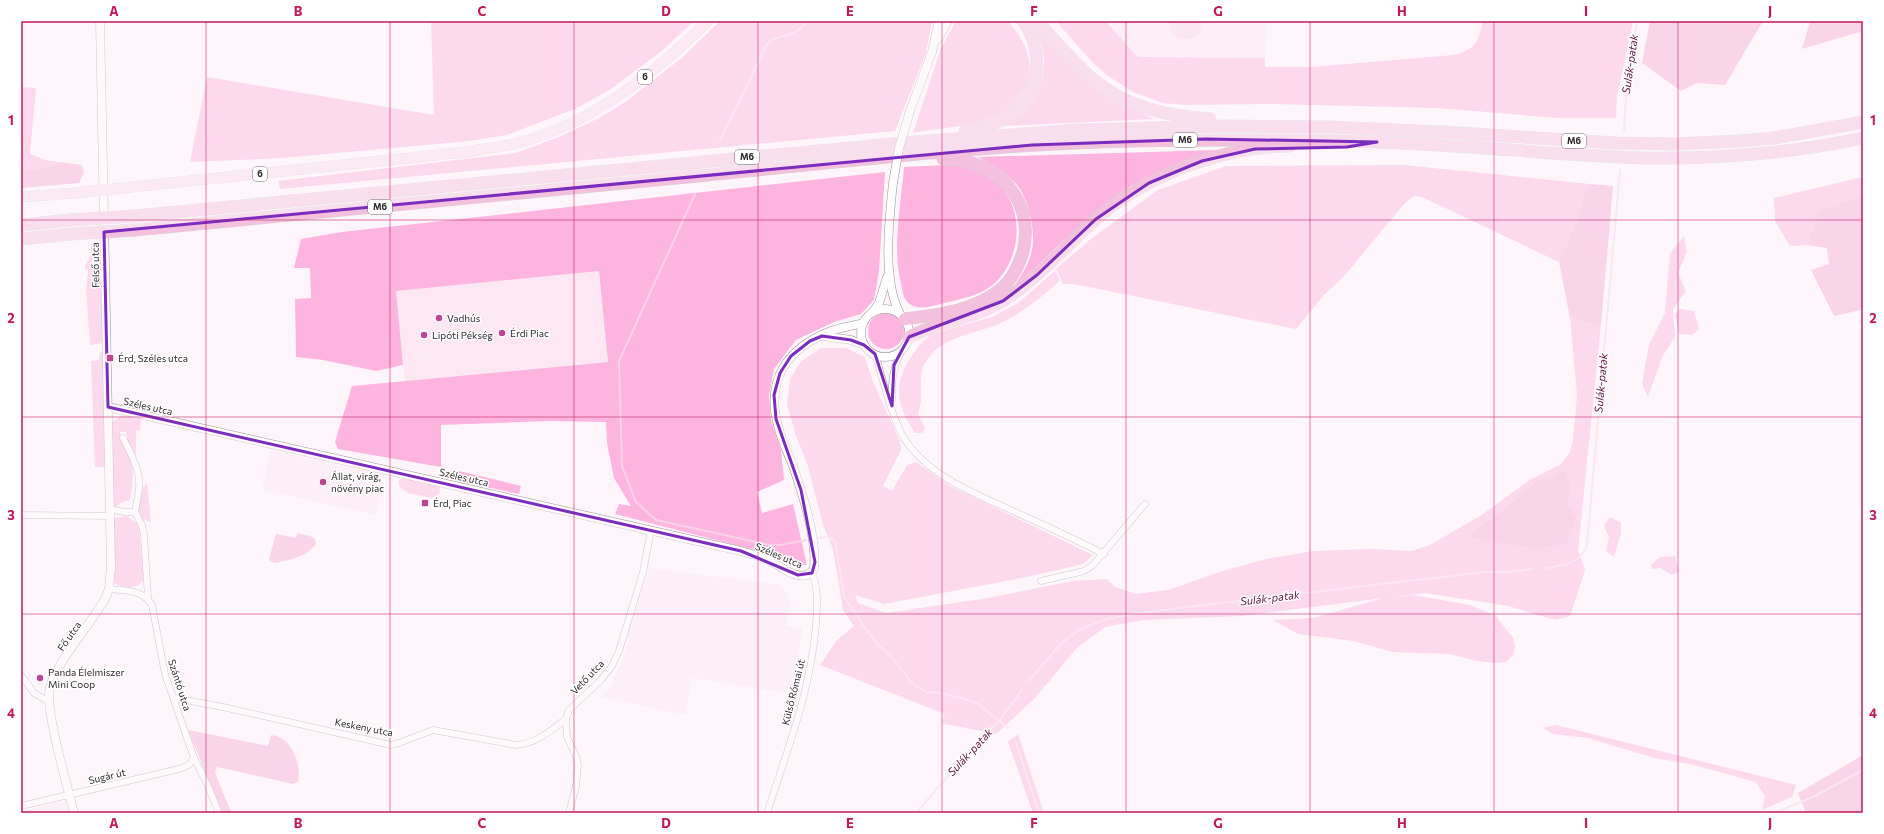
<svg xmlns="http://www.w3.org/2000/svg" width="1884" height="834" font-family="Commissioner,sans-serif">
<rect width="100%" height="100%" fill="#fef5fa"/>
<g fill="#fde7f3">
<path d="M1105,21H1267L1265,58L1138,57Z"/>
<path d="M599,271L608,362L405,381L395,291Z"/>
<path d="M270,450L384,475L376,515L262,490Z"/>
<path d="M649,568L776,584L782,587L788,594L790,599L786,626L802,628L797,670L791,693L691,678L686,715L601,697L610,687L619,668L630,639L626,638Z"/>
<path d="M66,799L70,813H21V812Z"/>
</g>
<g fill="#fdb5df">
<path d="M431,21H694L663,50L611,89L575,109L507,135L469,141L282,158L190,162L207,77L434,115Z"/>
<path d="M720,21H932L926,53L895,131L280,189L278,181L516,153L561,136L599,118L624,103L683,57Z"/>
<path d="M956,21H1008C1029,45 1040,74 1016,101C1010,109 1002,114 991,118C966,127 939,128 913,133L941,48Z"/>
<path d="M1029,21L1106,95L1154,119L1004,126C1009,122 1016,118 1021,114C1040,98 1049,66 1041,43C1038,35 1033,28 1029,21Z"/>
<path d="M1056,21H1105L1138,57L1265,58V67H1311L1454,55C1476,49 1478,42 1483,21H1633L1617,97L1616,118H1558L1438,108L1265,104L1186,105L1163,103L1133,92L1108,76L1091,61Z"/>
<path d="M21,87L36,88L30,154L45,160L59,162L45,168L21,171Z"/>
<path d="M1217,150C1182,160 1148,174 1118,195C1080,222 1048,257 1013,288C1021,276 1030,263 1032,249C1036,232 1028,196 1016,184C1005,172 992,165 978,157Z"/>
<path d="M948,165C964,166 980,169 993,179C1025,204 1023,255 996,282C982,296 959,299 941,304C928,307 914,312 905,299C903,295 902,289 901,284C892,246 901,206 904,167Z"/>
<path d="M1404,165L1590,184L1584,194L1576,222L1559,262L1422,197L1414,196L1404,204L1346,274L1324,295L1296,329L1074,284H1063L1056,269L1091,239L1158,190L1226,166Z"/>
<path d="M885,172L879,271L874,300L861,314L834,322L796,340L774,369L769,395L771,420L781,450L784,480L757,492L762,513L793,504L807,565L790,564L775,555L615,514L619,504L631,506L614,478L607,443L606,422L550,421L441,425V467L338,449L335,442L352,386L608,362L599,271L396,291L403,365L376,371L323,360L296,357L295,299L311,298L310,268H294L301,239L342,232Z"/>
<path d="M1863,177V196L1820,209L1807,245L1790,246L1775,221L1774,198Z"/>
<path d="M1684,236L1687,252L1678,273L1686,291L1673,309L1675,337L1662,357L1648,397L1642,383L1649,345L1665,313L1670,254Z"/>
<path d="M101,243L103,343L90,345L86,291L88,272V269L85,270V266L91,255V244Z"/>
<path d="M1055,271L1060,280C1046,294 1024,311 1007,320C980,335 942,333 925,363C918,374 922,387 921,399C921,404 919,409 918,414L925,428L922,433H915C907,421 898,405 899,390C900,369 916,346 932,334L992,317L1018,303Z"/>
<path d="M1680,309L1694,311L1699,329L1692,335L1679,334L1675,314Z"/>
<circle cx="886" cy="331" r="18"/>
<path d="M1570,318L1601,325L1578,551L1585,570L1570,616L1555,620L1508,606L1425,593L1390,597L1413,595L1470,605L1496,616L1513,638L1515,646L1513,655L1506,662L1496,663L1477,661L1449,654L1392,652L1354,641L1298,634L1273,620L1313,618L1384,598L1241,616L1144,620L1105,627L1077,648L1034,699L996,734L941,723L945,714L820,665L836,641L854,626L843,610L833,549L823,525L808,466L795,433L787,404L790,379L801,361L821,348H846L865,357L873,382L900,441L901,450L883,486L892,491L907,465L916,462L950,486L1093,555L1083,564L1027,577L884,604L855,595L858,603L886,613L982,599L1074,581L1107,579L1115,587L1136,594L1168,590L1223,571L1266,559L1313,551L1371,549L1412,551L1430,545L1480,516L1528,481L1561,464L1570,452L1573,440L1577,396Z"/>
<path d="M100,352H103L105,467H95L91,361L99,360Z"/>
<path d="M121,416L141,419L140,430H136V455L128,443L126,432H120C120,444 130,453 132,464C134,472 132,492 130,500L122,502L116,507L112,503L111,423Z"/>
<path d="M455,470L521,486L519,494L457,481L455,478Z"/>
<path d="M404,478L440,487L439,494L432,498L408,493L399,486V480Z"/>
<path d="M147,483L151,522L142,519C136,509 138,491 147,483Z"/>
<path d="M126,516L137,523L139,529L144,579C138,590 124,589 114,583V518Z"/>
<path d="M1610,517L1621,523V534L1614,557L1606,551L1609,537L1604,526Z"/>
<path d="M1675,556L1679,572L1672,575L1660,568L1652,569L1651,565L1660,557Z"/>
<path d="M1556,725L1796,785L1792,797L1762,810L1765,797L1756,782L1690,764L1654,758L1588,738L1553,734L1543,728Z"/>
<path d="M1018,734L1044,813H1033L1008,742Z"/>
</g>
<g fill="#f5aed7">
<path d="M1650,21H1763L1725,85L1697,83L1681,91L1642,63Z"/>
<path d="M1810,21H1863V31L1802,49Z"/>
<path d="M59,162L82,165L84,173L79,183L21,188V171L45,168Z"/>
<path d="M1590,184L1613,186L1601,325L1570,318L1559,262L1576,222L1584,194Z"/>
<path d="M1863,196V306L1861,310L1834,316L1811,270L1829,264L1827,248L1807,245L1820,209Z"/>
<path d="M1565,470L1571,491L1567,504L1576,518L1567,543L1540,548L1494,542L1468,536L1509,506L1537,481L1551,478Z"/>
<path d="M297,533L310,536L315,539L316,543C309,557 290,559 276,563L271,562L269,559L276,534L296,538Z"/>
<path d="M188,730L268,746L271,735C291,736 302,764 298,782L293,784L217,767L215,773L231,812L222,813Z"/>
<path d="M1863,755V813H1806L1798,793Z"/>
</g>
<path fill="#f8d3e7" d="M1169,21H1203L1202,29L1199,35C1187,44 1167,39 1169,21Z"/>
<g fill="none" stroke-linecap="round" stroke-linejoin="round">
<g stroke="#f8d3e7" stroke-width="2">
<path d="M1624,130L1627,81L1637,21"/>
<path d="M720,141L767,44L772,39L794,33L810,21"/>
<path d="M695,194L619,361L622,466L636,502L656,520L770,545H780L806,540"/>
<path d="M818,538L827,537L835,541L844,597L876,643L890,655L914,685L928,693L935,692L965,699L978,704L1008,728"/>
<path d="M1545,568C1564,565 1579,565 1587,545L1620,170"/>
<path d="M1029,681C1041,667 1055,648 1069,637C1089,622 1114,617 1138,613L1484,572H1512L1533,569"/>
<path d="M1016,742L1039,813"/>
<path d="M916,813L980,739L999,721L1022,690"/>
<path d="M1774,813L1815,796L1863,770"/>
</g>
<defs>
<g id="minor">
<path d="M875,354C883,379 891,416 904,438C930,479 982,496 1024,516C1051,528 1078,541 1104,554"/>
<path d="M892,398C891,379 894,366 902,350"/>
<path d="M123,438C131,454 141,471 139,489C138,497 136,504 135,512"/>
<path d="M110,509L124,512H135L142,525L144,535L148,598"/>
<path d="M21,515L110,516"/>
<path d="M1041,581L1084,571L1093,565L1145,504"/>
<path d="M109,589C126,591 142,589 152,605L165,674L194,758L207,784L219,813"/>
<path d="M21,675L34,693L49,702"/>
<path d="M174,698L223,707L391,745L399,743L433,730L516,745C536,744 550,731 566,719"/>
<path d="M21,806L179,769L189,765L194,758"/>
<path d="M569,813L576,786L578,765L576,756L567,737L566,719L569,710L601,680L612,666L619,651L643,572L651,530"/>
<path d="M767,813C787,751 811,690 816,624C817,607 819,590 812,573"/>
</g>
<g id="tertiary">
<path d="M938,39L948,21"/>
<path d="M910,111L932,52L939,21"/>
<path d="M893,183C889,221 882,280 900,314"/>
<circle cx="885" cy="333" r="24"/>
<path d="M873,312L879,303L887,277"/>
<path d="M822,336L851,340L864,345"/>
<path d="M108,407L741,551C750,554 760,556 769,560C780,566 803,586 814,569C817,537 803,496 793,466C788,453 782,441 779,429C764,381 787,348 831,331C841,327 853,326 863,323"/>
<path d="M74,813C68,788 44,708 50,687C58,660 90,625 105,599L109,589L111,567L100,21"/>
</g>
<g id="primary">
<path d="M132,187L466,152C482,149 498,147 514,144C590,125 654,74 708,21"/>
<path d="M21,197L75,193"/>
</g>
<g id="motorway">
<path d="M1037,21C1056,41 1073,63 1095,81C1128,108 1169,116 1210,119"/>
<path d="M965,131C979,128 993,126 1006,118C1040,97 1046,52 1023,21"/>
<path d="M134,216L913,142L1079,130L1227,126L1329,127L1443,132L1616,143L1675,144L1739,141L1774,138L1863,122"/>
<path d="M21,225L70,220"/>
<path d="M135,230C326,212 517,194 708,175C849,161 991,144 1133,141C1235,139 1336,139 1438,145C1508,149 1577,156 1647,158C1720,159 1792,153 1863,138"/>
<path d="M21,239L71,234"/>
<path d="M905,319C938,315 975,311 1002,288C1012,279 1019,265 1023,252C1036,199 995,158 943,159"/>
<path d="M909,337C939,321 975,319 1004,300C1039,278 1064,247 1095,220C1146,175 1222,147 1290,146"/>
</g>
</defs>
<use href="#minor" stroke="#9b8e95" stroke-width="7"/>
<use href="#tertiary" stroke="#9b8e95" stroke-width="9"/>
<use href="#primary" stroke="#d6d4d5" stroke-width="11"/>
<use href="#motorway" stroke="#d6d4d5" stroke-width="13"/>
<use href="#minor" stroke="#fff" stroke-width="6"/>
<use href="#tertiary" stroke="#fff" stroke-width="8"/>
<use href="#primary" stroke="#f8d9eb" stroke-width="10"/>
<use href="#motorway" stroke="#f3c0dd" stroke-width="12"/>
<defs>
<path id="tertiary-bridge" d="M893,183L899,148L910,111"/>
<path id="primary-bridge" d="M75,193L132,187"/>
<g id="motorway-bridge">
<path d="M70,220L134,216"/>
<path d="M71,234L135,230"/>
</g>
</defs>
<use href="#tertiary-bridge" stroke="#9b8e95" stroke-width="9" stroke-linecap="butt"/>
<use href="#primary-bridge" stroke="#d6d4d5" stroke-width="11" stroke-linecap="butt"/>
<use href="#motorway-bridge" stroke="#d6d4d5" stroke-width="13" stroke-linecap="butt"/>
<use href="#tertiary-bridge" stroke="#fff" stroke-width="8"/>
<use href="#primary-bridge" stroke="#f8d9eb" stroke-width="10"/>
<use href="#motorway-bridge" stroke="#f3c0dd" stroke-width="12"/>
</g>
<path d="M0 0H1884V834H0ZM1206,139L1377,142L1347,147L1255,149L1202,161L1149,183L1096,219L1037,275L1003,301L909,337L894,365L892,406L875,354L864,345L851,340L822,336L810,341L791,356L780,373L774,395L776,419L801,490L815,562L812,573L798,575L741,551L108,407L104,232L1032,145Z" fill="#fef5fa" fill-opacity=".55" fill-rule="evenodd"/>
<path fill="none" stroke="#7b2cbf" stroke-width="3" stroke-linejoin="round" d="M1206,139L1377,142L1347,147L1255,149L1202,161L1149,183L1096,219L1037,275L1003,301L909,337L894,365L892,406L875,354L864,345L851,340L822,336L810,341L791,356L780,373L774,395L776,419L801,490L815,562L812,573L798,575L741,551L108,407L104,232L1032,145Z"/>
<path fill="none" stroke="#c2185b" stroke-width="1" stroke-opacity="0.55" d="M206,21V813M390,21V813M574,21V813M758,21V813M942,21V813M1126,21V813M1310,21V813M1494,21V813M1678,21V813M21,220H1863M21,417H1863M21,614H1863"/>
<g fill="#bf4495" stroke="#fff" stroke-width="1.5">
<circle cx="439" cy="318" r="4"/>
<circle cx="502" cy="333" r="4"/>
<circle cx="424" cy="335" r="4"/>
<rect x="106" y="354" width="8" height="8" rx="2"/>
<circle cx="323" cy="482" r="4"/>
<rect x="421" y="499" width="8" height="8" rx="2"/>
<circle cx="40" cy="678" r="4"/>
</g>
<g text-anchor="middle" stroke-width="3" stroke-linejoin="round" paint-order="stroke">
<g fill="#fff" stroke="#6e6a6c" stroke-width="1">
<rect x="638" y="70" width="14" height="14" rx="3"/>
<rect x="1173" y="133" width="24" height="14" rx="3"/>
<rect x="1562" y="134" width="24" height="14" rx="3"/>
<rect x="735" y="150" width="24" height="14" rx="3"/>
<rect x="253" y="167" width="14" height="14" rx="3"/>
<rect x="368" y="200" width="24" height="14" rx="3"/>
</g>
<g font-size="9" font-weight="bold" fill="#302a2d">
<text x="645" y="80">6</text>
<text x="1185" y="143">M6</text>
<text x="1574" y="144">M6</text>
<text x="747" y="160">M6</text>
<text x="260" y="177">6</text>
<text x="380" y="210">M6</text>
</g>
<g font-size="10" fill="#302a2d" stroke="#fff">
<text transform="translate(95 265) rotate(-91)" y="4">Felső utca</text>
<text transform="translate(148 406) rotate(13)" y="4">Széles utca</text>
<text transform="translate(464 477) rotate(13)" y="4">Széles utca</text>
<text transform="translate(779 555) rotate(23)" y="4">Széles utca</text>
<text transform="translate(69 636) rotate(-55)" y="4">Fő utca</text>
<text transform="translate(587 677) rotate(-46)" y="4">Vető utca</text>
<text transform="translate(180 685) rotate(72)" y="4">Szántó utca</text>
<text transform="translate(793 692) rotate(-76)" y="4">Külső Római út</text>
<text transform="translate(364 727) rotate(11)" y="4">Keskeny utca</text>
<text transform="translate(107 776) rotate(-13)" y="4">Sugár út</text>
</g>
<g font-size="10" fill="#302a2d" stroke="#fff" text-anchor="start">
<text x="447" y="322">Vadhús</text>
<text x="510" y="337">Érdi Piac</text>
<text x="432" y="339">Lipóti Pékség</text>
<text x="118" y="362">Érd, Széles utca</text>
<text x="331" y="480">Állat, virág,<tspan x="331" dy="12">növény piac</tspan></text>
<text x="433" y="507">Érd, Piac</text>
<text x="48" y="676">Panda Élelmiszer<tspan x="48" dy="12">Mini Coop</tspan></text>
</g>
<g font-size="11" font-style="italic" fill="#5c1044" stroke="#fff">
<text transform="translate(1630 64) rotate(-82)" y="4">Sulák-patak</text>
<text transform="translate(1601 383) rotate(-85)" y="4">Sulák-patak</text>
<text transform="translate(1270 598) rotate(-7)" y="4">Sulák-patak</text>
<text transform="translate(970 752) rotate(-47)" y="4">Sulák-patak</text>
</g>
</g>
<rect width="1884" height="834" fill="none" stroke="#ffffff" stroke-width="44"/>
<rect x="22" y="22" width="1840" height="790" fill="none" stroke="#c2185b" stroke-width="1.5"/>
<g font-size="13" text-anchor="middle" font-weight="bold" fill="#c2185b">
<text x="114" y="16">A</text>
<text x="298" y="16">B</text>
<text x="482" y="16">C</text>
<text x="666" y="16">D</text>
<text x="850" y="16">E</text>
<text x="1034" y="16">F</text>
<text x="1218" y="16">G</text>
<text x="1402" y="16">H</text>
<text x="1586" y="16">I</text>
<text x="1770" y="16">J</text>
<text x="11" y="125">1</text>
<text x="1873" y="125">1</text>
<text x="11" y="323">2</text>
<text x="1873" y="323">2</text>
<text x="11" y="520">3</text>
<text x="1873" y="520">3</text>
<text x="11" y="718">4</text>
<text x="1873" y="718">4</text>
<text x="114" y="828">A</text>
<text x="298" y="828">B</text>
<text x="482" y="828">C</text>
<text x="666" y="828">D</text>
<text x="850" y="828">E</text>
<text x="1034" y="828">F</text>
<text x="1218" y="828">G</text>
<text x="1402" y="828">H</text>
<text x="1586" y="828">I</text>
<text x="1770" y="828">J</text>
</g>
</svg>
